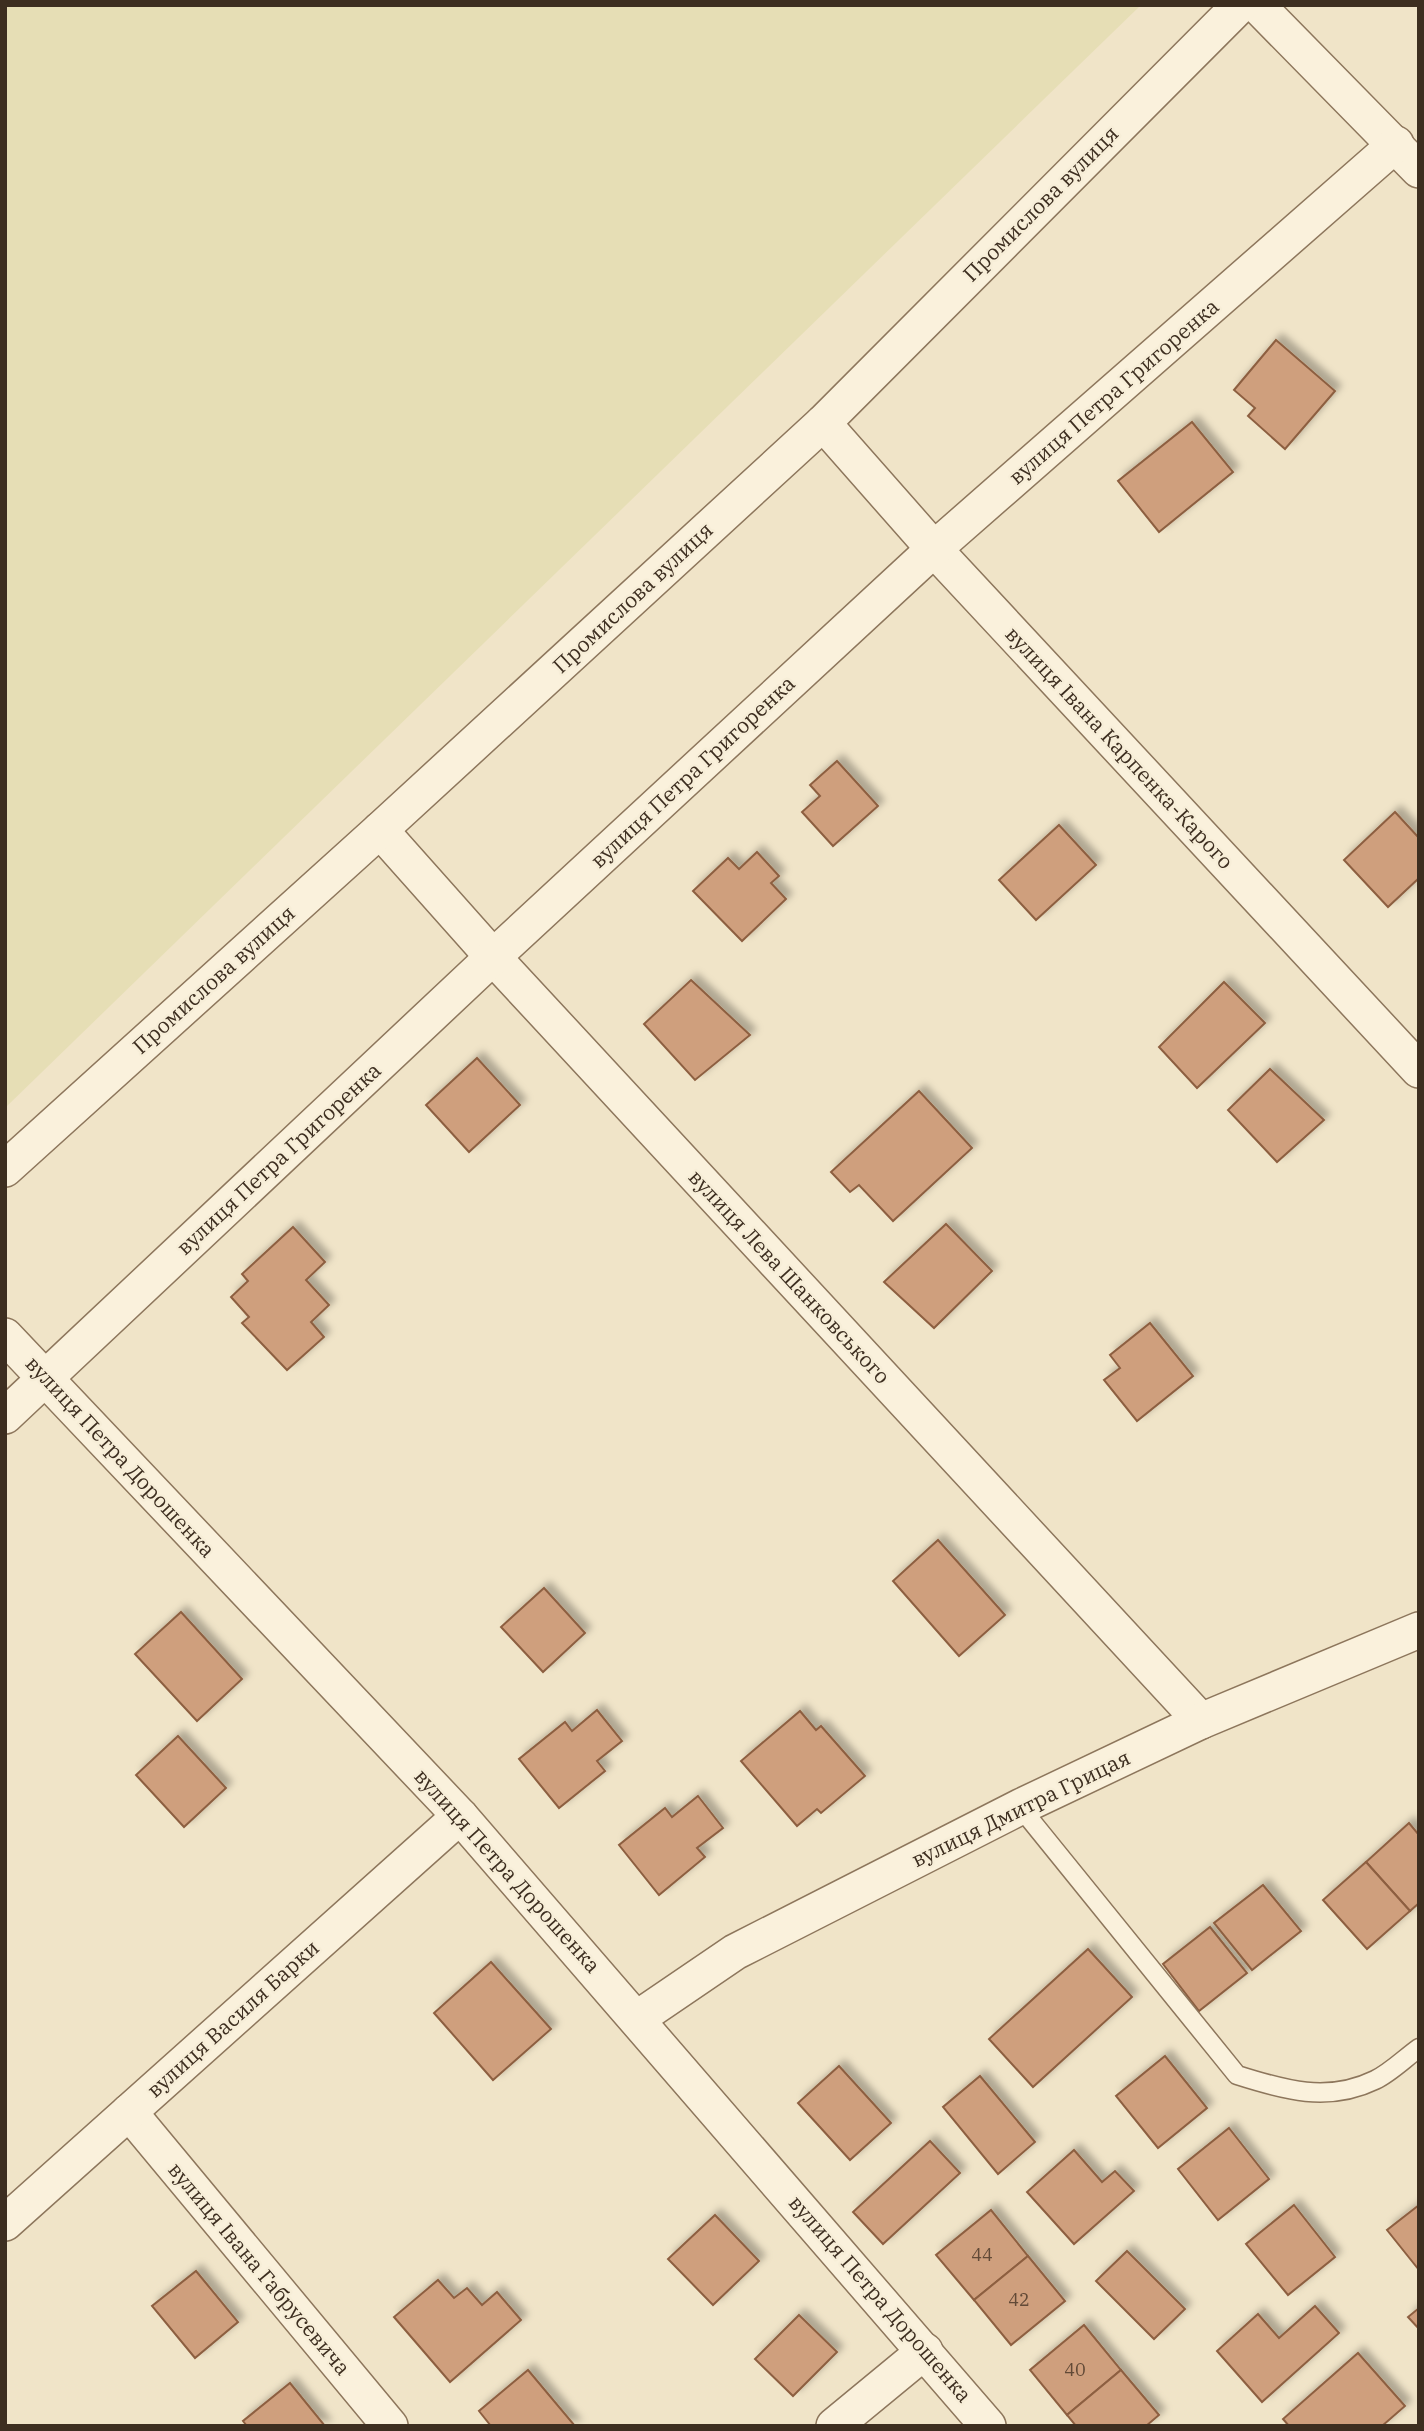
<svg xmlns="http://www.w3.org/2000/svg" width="1424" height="2431" font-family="'IBM Plex Serif',serif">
<defs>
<filter id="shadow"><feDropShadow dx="6" dy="-6" stdDeviation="3.5" flood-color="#0004"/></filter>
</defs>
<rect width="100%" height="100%" fill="#f0e4c8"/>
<path fill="#e6deb5" d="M5,5H1141L5,1108Z"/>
<g fill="#cf9f7d" stroke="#8d5f41" stroke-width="2" filter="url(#shadow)">
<path d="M1276,340L1335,391L1285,449L1248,416L1255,408L1234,390Z"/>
<path d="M1192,422L1233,472L1159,532L1118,481Z"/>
<path d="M837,761L878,806L833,846L802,812L820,796L810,785Z"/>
<path d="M1395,812L1419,838V878L1388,907L1344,860Z"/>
<path d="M1059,825L1096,865L1036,920L999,880Z"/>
<path d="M757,852L779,876L771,883L786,899L742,941L693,891L728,858L739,869Z"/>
<path d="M691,980L750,1035L695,1080L644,1024Z"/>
<path d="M1224,982L1265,1023L1197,1088L1159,1047Z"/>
<path d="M477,1058L520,1105L469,1152L426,1105Z"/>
<path d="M1270,1069L1324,1120L1277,1162L1228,1110Z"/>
<path d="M919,1091L972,1148L893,1221L859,1185L850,1192L831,1172Z"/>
<path d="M946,1224L992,1271L934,1328L884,1282Z"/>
<path d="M293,1227L325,1262L306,1280L329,1305L311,1322L324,1337L287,1370L242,1323L249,1317L231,1297L248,1281L242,1274Z"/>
<path d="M1150,1323L1193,1376L1137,1421L1104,1380L1120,1368L1110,1355Z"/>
<path d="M938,1540L1005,1615L959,1656L893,1581Z"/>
<path d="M544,1588L585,1633L543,1672L501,1627Z"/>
<path d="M181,1612L242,1679L197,1721L135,1654Z"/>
<path d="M597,1710L622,1741L597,1761L605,1771L559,1808L519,1759L565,1722L572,1731Z"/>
<path d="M800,1711L816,1730L821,1726L865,1776L821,1813L817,1809L797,1826L741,1761Z"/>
<path d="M178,1736L226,1788L184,1827L136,1775Z"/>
<path d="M698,1796L723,1828L697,1848L705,1857L659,1895L619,1845L665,1808L672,1817Z"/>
<path d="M1409,1823L1419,1835V1903L1410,1911L1366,1862Z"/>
<path d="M1366,1862L1410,1911L1367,1949L1323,1900Z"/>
<path d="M1263,1885L1301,1931L1252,1970L1214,1923Z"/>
<path d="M1210,1927L1247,1973L1199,2011L1163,1964Z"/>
<path d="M1088,1949L1132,1997L1033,2087L989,2039Z"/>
<path d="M491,1962L551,2029L493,2080L434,2013Z"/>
<path d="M1165,2056L1207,2108L1158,2148L1116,2096Z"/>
<path d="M839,2066L891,2123L850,2160L798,2103Z"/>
<path d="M980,2076L1035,2142L998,2174L943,2107Z"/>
<path d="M1229,2128L1269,2179L1218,2220L1178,2169Z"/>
<path d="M930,2141L960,2173L883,2244L853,2212Z"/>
<path d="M1074,2150L1102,2182L1115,2171L1134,2191L1074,2244L1027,2192Z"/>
<path d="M1294,2205L1335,2257L1288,2295L1246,2244Z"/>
<path d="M1419,2205V2270L1387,2230Z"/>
<path d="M991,2210L1028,2256L974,2300L936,2255Z"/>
<path d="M715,2215L759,2261L713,2305L668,2259Z"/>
<path d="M1127,2251L1185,2309L1154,2339L1096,2281Z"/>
<path d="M1028,2256L1065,2301L1011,2345L974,2300Z"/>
<path d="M196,2271L238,2322L195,2358L152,2306Z"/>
<path d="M438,2280L454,2298L467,2288L482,2305L497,2292L521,2320L450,2382L394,2317Z"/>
<path d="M1315,2306L1339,2333L1262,2402L1217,2351L1258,2314L1279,2338Z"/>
<path d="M1419,2308V2329L1408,2317Z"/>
<path d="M799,2315L837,2352L793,2396L755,2359Z"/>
<path d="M1084,2325L1121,2370L1067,2415L1030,2370Z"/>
<path d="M1358,2353L1405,2406L1382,2426H1289L1283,2419Z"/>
<path d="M528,2370L575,2426H491L479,2411Z"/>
<path d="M1121,2370L1159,2415L1146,2426H1076L1067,2415Z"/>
<path d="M290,2383L325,2426H247L243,2421Z"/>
</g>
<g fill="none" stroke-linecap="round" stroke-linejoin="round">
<defs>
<path id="service" d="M1020,1807L1237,2075C1284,2090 1328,2103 1375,2080C1390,2073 1405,2058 1419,2048"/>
<g id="minor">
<path d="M1257,5L1419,170"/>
<path d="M823,423L934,549L1419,1070"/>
<path d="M380,830L493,957L1201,1721"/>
<path d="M5,1169L380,830L823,423L1240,5"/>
<path d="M5,1336L460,1816L988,2426"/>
<path d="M5,1416L493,957L934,549L1396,144"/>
<path d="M638,2018L735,1952L1020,1807L1201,1721L1419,1630"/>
<path d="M129,2112L390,2426"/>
<path d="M5,2223L460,1816"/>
<path d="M834,2426L925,2351"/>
</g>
</defs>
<use href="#service" stroke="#8d765c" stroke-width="21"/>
<use href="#minor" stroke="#8d765c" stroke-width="38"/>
<use href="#service" stroke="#faf1dc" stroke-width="18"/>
<use href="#minor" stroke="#faf1dc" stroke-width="35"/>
</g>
<g text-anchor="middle" stroke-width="5" stroke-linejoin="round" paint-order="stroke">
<g font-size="18" fill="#624a37">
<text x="982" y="2261">44</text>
<text x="1019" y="2306">42</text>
<text x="1075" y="2376">40</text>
</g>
<g font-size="21" fill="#3d2e20" stroke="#f7eed8">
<text transform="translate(1041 204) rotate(-45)" y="7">Промислова вулиця</text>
<text transform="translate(1114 392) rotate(-41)" y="7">вулиця Петра Григоренка</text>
<text transform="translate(633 598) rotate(-43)" y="7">Промислова вулиця</text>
<text transform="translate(1119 748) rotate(47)" y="7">вулиця Івана Карпенка-Карого</text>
<text transform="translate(693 772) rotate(-43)" y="7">вулиця Петра Григоренка</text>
<text transform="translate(214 980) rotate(-42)" y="7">Промислова вулиця</text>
<text transform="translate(279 1159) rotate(-43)" y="7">вулиця Петра Григоренка</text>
<text transform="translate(789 1277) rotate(47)" y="7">вулиця Лева Шанковського</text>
<text transform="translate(120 1457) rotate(47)" y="7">вулиця Петра Дорошенка</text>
<text transform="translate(1021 1809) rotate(-26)" y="7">вулиця Дмитра Грицая</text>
<text transform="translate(507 1871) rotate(48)" y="7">вулиця Петра Дорошенка</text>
<text transform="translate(233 2019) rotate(-42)" y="7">вулиця Василя Барки</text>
<text transform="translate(259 2269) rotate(50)" y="7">вулиця Івана Габрусевича</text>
<text transform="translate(880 2299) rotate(49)" y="7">вулиця Петра Дорошенка</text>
</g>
</g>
<rect width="1424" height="2431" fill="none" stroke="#3d2e20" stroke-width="14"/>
</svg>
